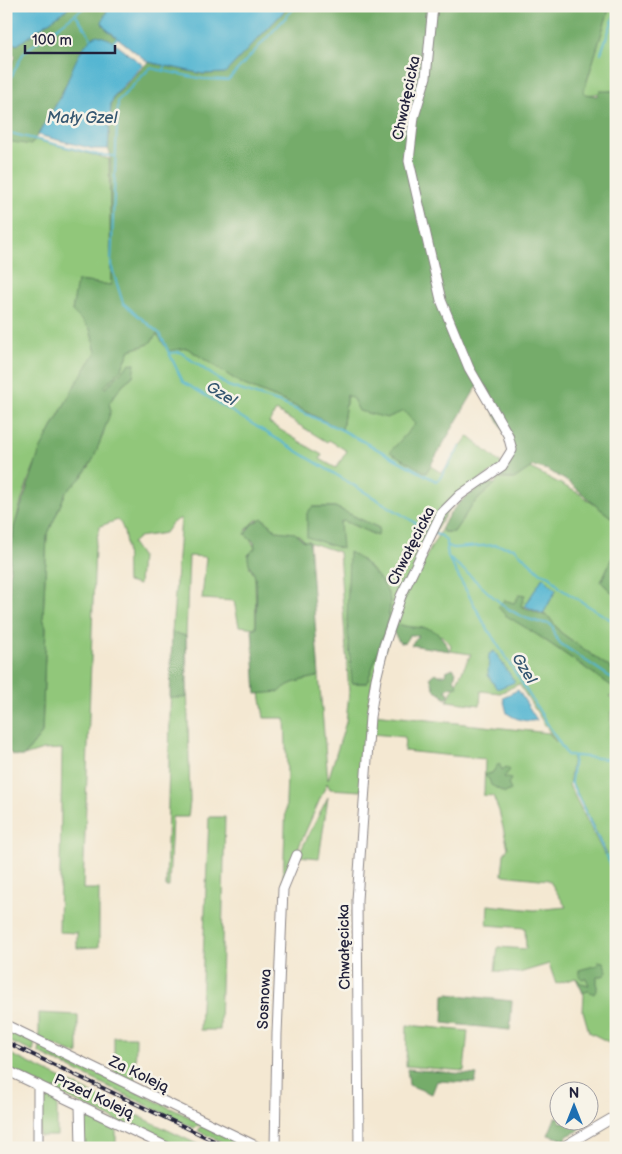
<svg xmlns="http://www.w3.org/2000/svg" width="622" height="1154" font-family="'Balsamiq Sans',sans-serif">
<rect width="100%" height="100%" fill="#f7f3e8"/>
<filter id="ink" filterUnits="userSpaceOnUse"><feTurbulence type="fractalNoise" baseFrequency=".02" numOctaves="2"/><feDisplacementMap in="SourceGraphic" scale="10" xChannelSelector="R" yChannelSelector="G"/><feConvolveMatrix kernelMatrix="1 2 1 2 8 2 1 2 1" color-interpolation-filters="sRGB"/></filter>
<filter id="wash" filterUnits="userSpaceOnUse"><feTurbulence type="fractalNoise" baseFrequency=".0096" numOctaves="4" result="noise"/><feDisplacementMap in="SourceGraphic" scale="20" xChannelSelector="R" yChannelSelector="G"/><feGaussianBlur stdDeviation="1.12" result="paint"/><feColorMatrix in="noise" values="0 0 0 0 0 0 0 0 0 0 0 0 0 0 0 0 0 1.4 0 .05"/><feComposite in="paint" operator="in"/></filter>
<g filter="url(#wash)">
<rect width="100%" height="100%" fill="#f4e8d2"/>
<g fill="#91c77a" stroke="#5a745a" fill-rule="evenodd">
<path d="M610,6L616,11V91C604,90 597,96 585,94L584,91Z"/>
<path d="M6,132L109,159L111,285L78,281L72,311L90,329L96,352C57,414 14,488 10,563L6,562Z"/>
<path d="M157,334L187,348L242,384L289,403L342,430L347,395L394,413L404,411L415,424L426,472L430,466L442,473L468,436L503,465L459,493L424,549L372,683L361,791L330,789L327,783L283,883L287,774L285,718H264L260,693L279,692C288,681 306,680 319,676L328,780L346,722L349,692L339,552L305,541L299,535L277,531L265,520H256L246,530L255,548L248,555L250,568L255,576L256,628L239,626L234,601L202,599L206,557L189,556L186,636L190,802L188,817H172L169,887H166L172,632L181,518L172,523L165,533L139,537L132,543L141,556L139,585L127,582C126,566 129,531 118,520L100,526L95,546L83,889H99V947L77,948V933L59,932L62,749L43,750L24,756L42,733L46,627L43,618L47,536L66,492L89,467L103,435L109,403L123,384L133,376L130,363L106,388L104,387L122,368L130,350L149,344ZM276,411L327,442L329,440L347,451L336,468L320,459L322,455L269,423ZM312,507H335L379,528L377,536L344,521L340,522ZM361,559C371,570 387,585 390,600C392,618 373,664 367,683H353L351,662Z"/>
<path d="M530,468L580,494L611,517H616V549L601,582L616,596V672L560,632L549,617L543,614L556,590L543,578L524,607L514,604L533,632L616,689V694L609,697L616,701V710L611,712V734L616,747V1046L589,1032L583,1011L584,995L576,978L556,984L549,964L519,973L495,971L498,947L526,949L525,928L487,925L488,905L534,910L566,907L549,880L502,875L504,854L508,848L499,811L493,796L482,795L484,793L485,759L404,751L405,737L372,734L373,714L549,733L556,742L519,684L500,693L481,691L480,705L447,701L471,654L450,651L451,645L443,636L396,624L408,589L442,528L443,532H454L472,505L495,484L497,479H514ZM573,757L571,782L607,854H604L569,785Z"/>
<path d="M328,797L319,858L298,856Z"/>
<path d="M209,817H225L220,1030H200Z"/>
<path d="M39,1013L78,1015V1055L39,1039Z"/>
<path d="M407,1025L468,1031L464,1071L406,1066Z"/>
<path d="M6,1029L35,1042L33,1052L6,1040Z"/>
<path d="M114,1037H136L135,1082L114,1072Z"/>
<path d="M40,1046L202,1123L194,1128L39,1053Z"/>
<path d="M6,1052L205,1148H174L6,1068Z"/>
<path d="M41,1090L57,1097V1136H39Z"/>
<path d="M81,1108L116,1124V1148H83Z"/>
<path d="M208,1125L254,1148H235L198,1131L201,1126Z"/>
</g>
<g fill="#74ac6a" stroke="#4b6752">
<path d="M71,6H109L102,22L104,27L117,38L113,42L109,39L69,78L52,112L31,145L6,141V73L16,56L6,50V39L17,45Z"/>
<path d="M289,6H610L584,91L585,94L597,96L600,91H616V517H611L599,508L570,483L548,470L533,466L514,479L500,478L498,473L513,450L479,383L426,473L390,452L415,424L404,411L387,418L359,411L353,399L347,395L342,430L289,403L242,384L187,348L168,351L157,334L149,344L130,350L122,368L104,387L106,388L130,363L135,364L133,376L123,384L109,403L111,411L94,458L81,478L66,492L47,536L43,618L46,627L42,733L24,756C17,757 9,755 6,747L10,563L14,527L40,450L75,385L96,352L90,329L72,311L77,281L111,285L110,152L108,149L111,104L115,96L148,62L203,74L225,73Z"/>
<path d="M487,482L495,484L472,505L454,532H443L442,528C451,506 468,495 487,482Z"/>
<path d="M312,507H335L379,528L378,536L344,521L340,522L342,549L307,537V513Z"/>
<path d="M262,518L277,531L295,533L304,541H309L319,676C306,680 288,681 280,692L256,694L252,628H256C256,612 258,594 255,578C254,570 247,565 248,555L255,548L254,542L245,534L251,525Z"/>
<path d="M616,549V596L601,582Z"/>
<path d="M349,552C364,560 388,583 390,601C391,621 374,662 367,683H352L347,620Z"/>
<path d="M520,594L525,595L521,606L549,617L560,632L616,672V689L539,636L505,615L498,607L504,600L514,603Z"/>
<path d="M396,624C424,632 434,619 450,651L411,645L419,635H409L406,642L400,643L393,632Z"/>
<path d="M172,632L186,636V698H170Z"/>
<path d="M453,668L456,672L454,678L458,686L449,687L446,691L449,693L448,697L445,699L441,693L435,691L430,677L435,673L438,675H445L446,671Z"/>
<path d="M499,763L502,770L506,767L510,770L504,777L511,779L508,784L511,790L505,793L491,785L489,779L484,775L492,773Z"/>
<path d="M598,961L603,962L607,971L605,975L597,977V989L594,994L588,991L583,993L576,978L581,983L589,985L586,978L582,979L579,976V970L598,965Z"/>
<path d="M448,994L512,1001L510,1030L443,1023L444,995Z"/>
<path d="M407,1069L477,1075L475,1083L437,1081L432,1094L409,1085Z"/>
<path d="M555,1118H559L560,1122H585L578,1131L567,1136L566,1140L548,1135Z"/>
</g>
<g fill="#54b6d2" stroke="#3b6c86">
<path d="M6,6H71L17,45L6,39Z"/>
<path d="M109,6H289L225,73L203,74L148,62L104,27L102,22Z"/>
<path d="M97,35L109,39L143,65L114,96L111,104L108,149H94L38,135C45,122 53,110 60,98C70,79 77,45 97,35Z"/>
<path d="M543,577L556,590L543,614L525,606Z"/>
<path d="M494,651L515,682L497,689L488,675L489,654Z"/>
<path d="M518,690L537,720C528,723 514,719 507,713L503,697Z"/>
</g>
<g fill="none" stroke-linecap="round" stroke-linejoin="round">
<g stroke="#54b6d2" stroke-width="2">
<path d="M296,6L228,80L203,79L150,68L118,101L111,265L123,303L160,334L183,382L429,531"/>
<path d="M76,15L91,38"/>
<path d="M113,42L117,38"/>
<path d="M601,53L616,11"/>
<path d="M164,71L165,66"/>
<path d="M6,87L24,52L86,6"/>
<path d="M6,132L99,155L114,156"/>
<path d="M170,353L180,352L228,386L281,403L342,430L436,481L440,478L460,447"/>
<path d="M435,534L442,536L446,541L448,557L484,623L567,755L607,759L616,767"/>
<path d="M446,545L453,548L495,545L514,548L541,573L550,576L561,589L616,623"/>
<path d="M450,559C485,584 503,619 550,624L553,627L554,635L561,644L616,681"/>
<path d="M574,756L571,782L616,876"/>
</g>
</g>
</g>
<g filter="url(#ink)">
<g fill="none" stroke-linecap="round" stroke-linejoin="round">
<defs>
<g id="minor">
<path d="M6,1025L260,1148"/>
<path d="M6,1070L169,1148"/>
<path d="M38,1085V1148"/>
<path d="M80,1105L81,1148"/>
<path d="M275,1148L277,1034L283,889L297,855"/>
<path d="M359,1148L357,900L370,717L376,679L384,646L401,596L441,514L460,495L502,466L512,450L508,435L469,368L441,300L409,161L414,117L426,77L433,6"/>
<path d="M561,1148L616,1116"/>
</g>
</defs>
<use href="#minor" stroke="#8b8586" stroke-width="11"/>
<use href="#minor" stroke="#fff" stroke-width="9"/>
<defs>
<path id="rail" d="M6,1042L229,1148"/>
</defs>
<use href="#rail" stroke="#22223b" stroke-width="4"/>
<use href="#rail" stroke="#f7f3e8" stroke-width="2" stroke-dasharray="5.5" stroke-linecap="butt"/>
</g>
</g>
<g text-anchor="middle" stroke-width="5" stroke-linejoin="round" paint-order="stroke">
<g font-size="15" fill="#22223b" stroke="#f7f3e8">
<text transform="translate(406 98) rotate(-78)" y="5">Chwałęcicka</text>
<text transform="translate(411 546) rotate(-63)" y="5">Chwałęcicka</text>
<text transform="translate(344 947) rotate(-91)" y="5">Chwałęcicka</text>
<text transform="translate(264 999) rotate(-87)" y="5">Sosnowa</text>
<text transform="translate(139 1074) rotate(26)" y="5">Za Koleją</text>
<text transform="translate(94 1096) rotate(25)" y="5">Przed Koleją</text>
</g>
<g font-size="16" font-style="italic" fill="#345670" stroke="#f7f3e8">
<text x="82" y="123">Mały Gzel</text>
<text transform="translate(222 393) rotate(31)" y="6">Gzel</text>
<text transform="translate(525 668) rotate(58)" y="6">Gzel</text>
</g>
</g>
<rect width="622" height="1154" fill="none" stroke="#f7f3e8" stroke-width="25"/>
<g transform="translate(574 1106)"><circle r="24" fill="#f7f3e8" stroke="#a29fa3"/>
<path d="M0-4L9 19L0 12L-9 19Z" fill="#1f6fb2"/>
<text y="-8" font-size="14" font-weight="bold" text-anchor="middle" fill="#22223b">N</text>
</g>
<path d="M25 45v8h90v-8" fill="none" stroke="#22223b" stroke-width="2.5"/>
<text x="32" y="45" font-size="15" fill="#22223b" stroke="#f7f3e8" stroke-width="4" paint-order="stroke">100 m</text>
</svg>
